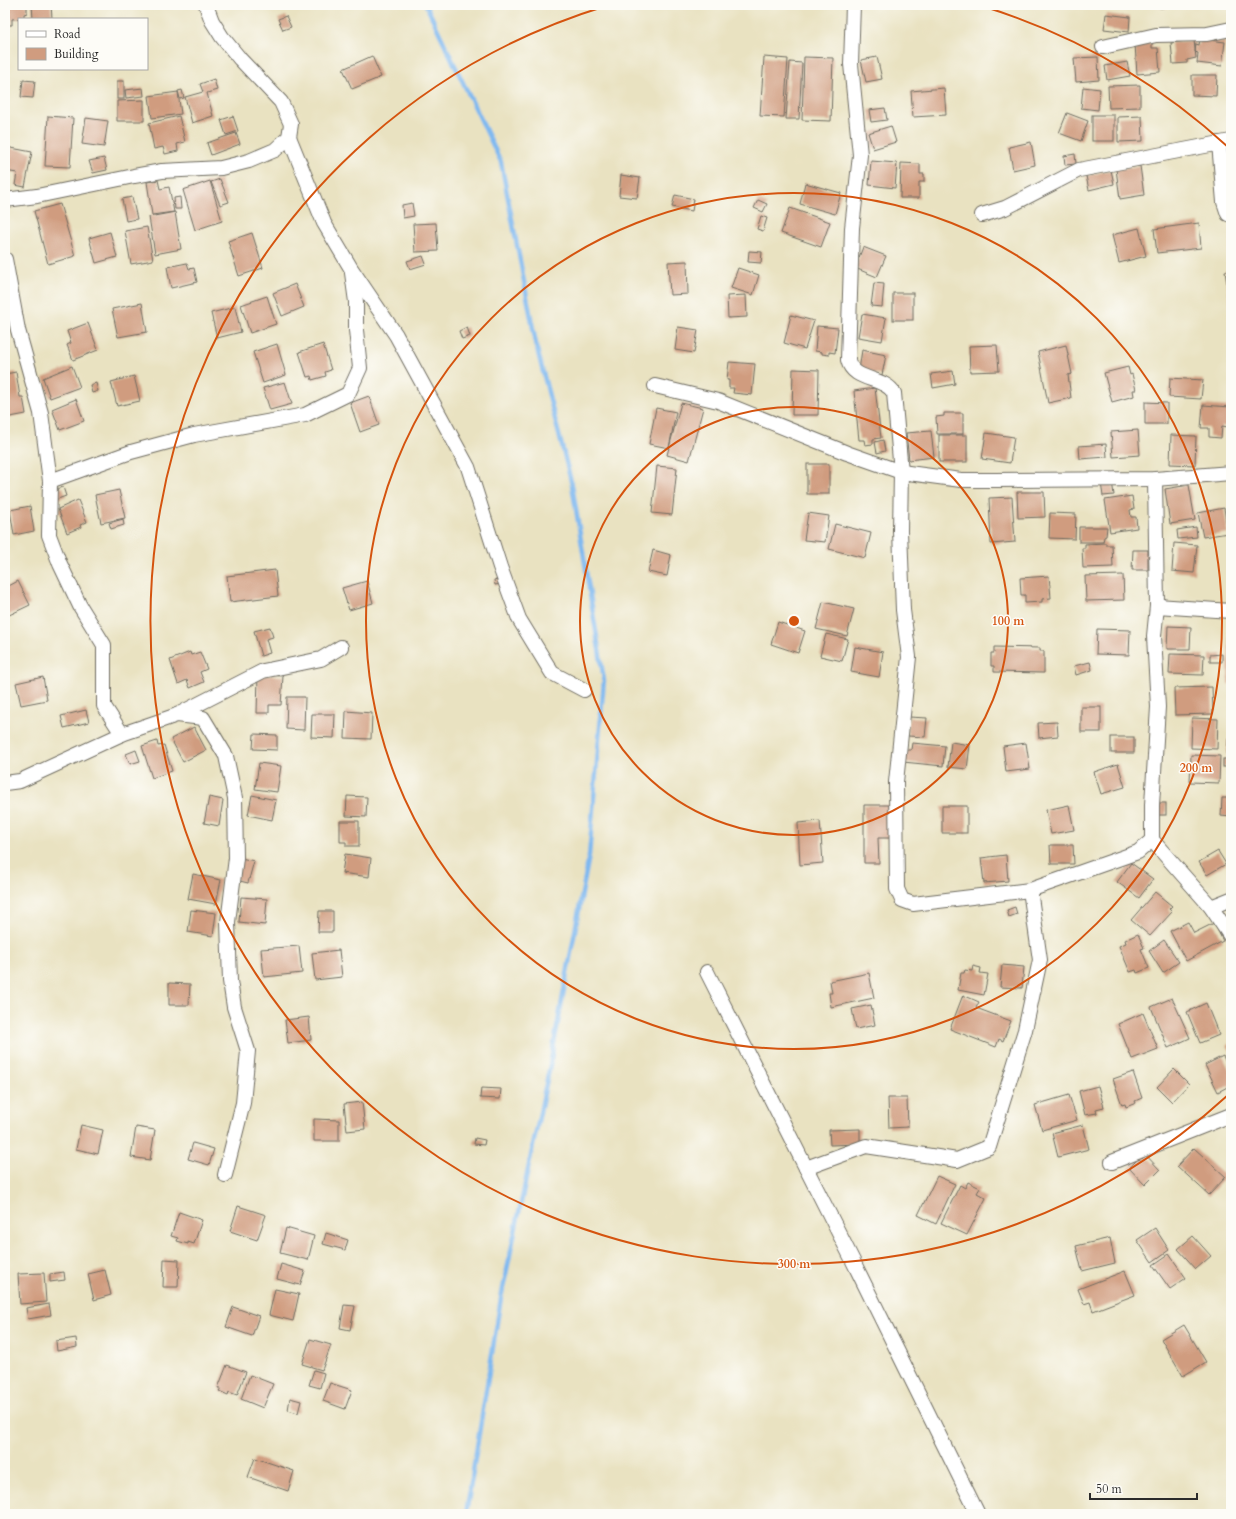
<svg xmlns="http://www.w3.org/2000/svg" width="1236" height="1519" font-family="Cardo,serif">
<rect width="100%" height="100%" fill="#fdfcf7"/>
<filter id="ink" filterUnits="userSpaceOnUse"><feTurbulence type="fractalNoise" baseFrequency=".025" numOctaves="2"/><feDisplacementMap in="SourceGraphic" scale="8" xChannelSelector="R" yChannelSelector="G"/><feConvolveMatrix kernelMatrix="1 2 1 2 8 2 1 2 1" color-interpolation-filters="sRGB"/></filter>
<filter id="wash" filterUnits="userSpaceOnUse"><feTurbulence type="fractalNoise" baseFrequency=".012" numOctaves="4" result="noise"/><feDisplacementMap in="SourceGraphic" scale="16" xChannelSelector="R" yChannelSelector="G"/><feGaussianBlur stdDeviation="0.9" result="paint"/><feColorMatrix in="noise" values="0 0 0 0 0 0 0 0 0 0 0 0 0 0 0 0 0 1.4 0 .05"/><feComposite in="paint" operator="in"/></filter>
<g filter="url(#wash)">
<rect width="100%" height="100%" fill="#e9e2c1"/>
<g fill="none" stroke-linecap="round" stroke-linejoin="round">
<path stroke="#80b9f0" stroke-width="4.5" d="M426,5L501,162L537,349L572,485L604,680L589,856L550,1065L501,1298L466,1514"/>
</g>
<g id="blocks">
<g fill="#d09c7f">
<path d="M5,5H27V13L24,14V18L12,19V25H5Z"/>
<path d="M32,5H51L52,18L33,19Z"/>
<path d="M1160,5H1179V6L1160,8Z"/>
<path d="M1106,14L1130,17L1129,32L1104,29Z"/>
<path d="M286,16L291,27L283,30L278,19Z"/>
<path d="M1200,39L1225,42L1222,66L1197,63L1198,53L1195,52L1196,44L1199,45Z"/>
<path d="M1194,40L1196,58L1187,60V63L1173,64L1171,43Z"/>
<path d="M1152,43V48H1158L1160,72L1137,74L1135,44Z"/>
<path d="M372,56L381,77L352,89L343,69Z"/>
<path d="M764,57L788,59L784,117L760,116Z"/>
<path d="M804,57L833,58L831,121L802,120Z"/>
<path d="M877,57L882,79L866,82L861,60Z"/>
<path d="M1098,57L1099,80L1076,82L1074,58Z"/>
<path d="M790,62L802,63L799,119H786Z"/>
<path d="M1127,62L1130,76L1107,80L1105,66Z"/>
<path d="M1192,75H1217L1216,96L1192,95Z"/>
<path d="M214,79L217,90L207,93L213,116L192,123L185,97L203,92L200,84Z"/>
<path d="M23,80L35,81L33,98L21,97Z"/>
<rect x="117" y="81" width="7" height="18"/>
<path d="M1140,85V107L1109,108L1108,86Z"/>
<path d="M1083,87L1100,89L1098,110L1081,108Z"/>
<path d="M143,88L144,96L126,98L125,90Z"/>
<path d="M944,88L946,115L913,117L911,91Z"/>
<path d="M182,90L184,98L180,99L178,91Z"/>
<path d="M178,92L181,114L152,118L149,96Z"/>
<path d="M144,100V121H117V101Z"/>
<path d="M885,108L887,120L871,122L869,110Z"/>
<path d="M1067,113L1088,121L1081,141L1059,133Z"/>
<rect x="1092" y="115" width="22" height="26"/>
<path d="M48,116L73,118L70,167L45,166Z"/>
<path d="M179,116L185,142L177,144L178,151L165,154L163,147L154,149L149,123Z"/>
<path d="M233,116L238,131L226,135L221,120Z"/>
<path d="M1142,116L1143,141L1118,142V117Z"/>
<path d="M86,118L108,121L104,147L82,144Z"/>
<path d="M891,126L896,142L873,149L868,133Z"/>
<path d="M236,133L240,144L211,155L207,143Z"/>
<path d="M1031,142L1035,165L1013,170L1009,147Z"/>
<path d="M6,147L32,152L25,187L15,185L17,173L5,171Z"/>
<path d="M1075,154L1076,164L1065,165L1064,156Z"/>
<path d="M104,158L107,170L93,173L89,161Z"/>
<path d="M871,161L897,163L895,188L869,185Z"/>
<path d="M901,163L920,164V174H924V182H919V198H900Z"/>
<path d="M1140,166L1144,195L1120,199L1116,169Z"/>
<path d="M1111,170L1114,184L1089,190L1086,176Z"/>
<path d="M621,175L640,178L637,198L619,196Z"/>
<path d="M220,179L229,202L220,205L211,182Z"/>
<path d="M158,180L160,189L169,187L174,212L152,215L147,182Z"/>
<path d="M210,181L222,221L195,230L183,190Z"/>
<path d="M805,183L841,193L835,214L800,204Z"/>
<path d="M675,195L694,199L692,211L672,207Z"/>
<path d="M132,197L137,219L126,221L122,199Z"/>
<path d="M180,197L181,209H175L174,198Z"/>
<path d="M758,200L767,204L763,212L754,208Z"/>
<path d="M412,203L414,216L403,218L402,205Z"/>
<path d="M60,204L75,256L48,264L34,211Z"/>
<path d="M790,208L830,222L821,247L781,233Z"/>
<path d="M175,212L181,249L155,254L149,217Z"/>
<path d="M761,216L767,218L763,231L757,229Z"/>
<path d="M436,223L438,251L415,252L413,224Z"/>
<path d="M1199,223L1201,248L1157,253L1154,229Z"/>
<path d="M147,227L153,260L131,264L125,231Z"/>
<path d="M1139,228L1146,256L1119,263L1112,235Z"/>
<path d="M110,232L117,257L96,263L89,238Z"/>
<path d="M252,233L263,268L239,276L228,241Z"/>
<path d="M863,247L886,256L877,277L855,268Z"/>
<path d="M749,251L762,252L761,263L748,262Z"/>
<path d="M423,256L426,264L410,269L407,261Z"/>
<path d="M687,261L688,294L670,295L668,262Z"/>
<path d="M187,263L189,269L194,268L197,282L171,288L167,267Z"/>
<path d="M738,268L759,275L753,295L731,288Z"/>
<path d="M1231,270V304H1230L1225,271Z"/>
<path d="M874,283L884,284L882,307L871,306Z"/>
<path d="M295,284L304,307L282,316L273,293Z"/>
<rect x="893" y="293" width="20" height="27"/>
<path d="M746,295L747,317L728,318L727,296Z"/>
<path d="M267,296L276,324L250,333L241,305Z"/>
<path d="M142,303L147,332L118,337L112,309Z"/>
<path d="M235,307L241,332L217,338L211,313Z"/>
<path d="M862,314L886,318L882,341L858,337Z"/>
<path d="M791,315L814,321L805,349L784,343Z"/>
<path d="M88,323L98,350L73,360L67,345L71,343L67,331Z"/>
<path d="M817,326L838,328L835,353L829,352V355L822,354V352L815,351Z"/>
<path d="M467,327L470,336L462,339L459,331Z"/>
<path d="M678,327L698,330L694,353L675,350Z"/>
<path d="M277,344L286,375L263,383L253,352Z"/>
<path d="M323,344L331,370L325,372L326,376L312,380L311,376L307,377L299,352Z"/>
<path d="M997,345L999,371L970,372L969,346Z"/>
<path d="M1066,345L1072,374L1068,375L1071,398L1048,403L1038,352Z"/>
<path d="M862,350L886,355L882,375L859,370Z"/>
<path d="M729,362L755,364L752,395L733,393L734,388H729V380H727Z"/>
<path d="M72,366L80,387L50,398L43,378Z"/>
<path d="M1128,367L1130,375L1132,374L1136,390H1133L1134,396L1112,402L1104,373Z"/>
<path d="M793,369L819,370L818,415H792Z"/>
<path d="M953,371L955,384L933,388L931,374Z"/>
<path d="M16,372L20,397H23L26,414L5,418V374Z"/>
<path d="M134,376L140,401L117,406L111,382Z"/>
<path d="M1170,378L1203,380L1201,399L1169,397Z"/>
<path d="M285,382L292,404L270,410L263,388Z"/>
<path d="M96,383L98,391L92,393L90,385Z"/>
<path d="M875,388L881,438L873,439V444L865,445L864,440H859L854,391Z"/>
<path d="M369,396L379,425L360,432L350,403Z"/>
<path d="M76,399L84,421L60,430L52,409Z"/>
<path d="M1145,402L1167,403V424H1145Z"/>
<path d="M681,403L703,408L689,461L667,455Z"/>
<path d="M1203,405L1230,407L1228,427L1222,426L1221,438L1209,437V428H1201Z"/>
<path d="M656,408L676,412L669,448L649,444Z"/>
<path d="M944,413H963V434H937L936,417L944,416Z"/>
<path d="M1138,430L1140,455L1113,457L1111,432Z"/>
<path d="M931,431L934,457L909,460L906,433Z"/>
<path d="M986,433L1014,437L1010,463L982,459Z"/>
<rect x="939" y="435" width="28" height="27"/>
<path d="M1171,435L1196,436L1195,465L1170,464Z"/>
<path d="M883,440L885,451L877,453L875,442Z"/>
<path d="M1106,444L1107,457L1080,459L1079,446Z"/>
<rect x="807" y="464" width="22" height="30"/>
<path d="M657,466L677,468L672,515L652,513Z"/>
<path d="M1112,481L1114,495L1103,496L1101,483Z"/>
<path d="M1189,485L1195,520L1170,524L1165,489Z"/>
<path d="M63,487L66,496L55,500L52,490Z"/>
<path d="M119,490L125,518L101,523L95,495Z"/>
<path d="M1017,492H1044L1045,517L1018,518Z"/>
<path d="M1132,496L1134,509L1130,510L1131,517H1136L1137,528L1110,532L1105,500Z"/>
<path d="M1012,497L1015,542L991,544L989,498Z"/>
<path d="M78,500L87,522L80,525L81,527L67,533L58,509Z"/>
<path d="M30,506L34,531L14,535L10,510Z"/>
<path d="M1224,508L1228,533L1203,537L1198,513Z"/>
<path d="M808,513L829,516L825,542L804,540Z"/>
<path d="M1050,513L1076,514L1075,539L1049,538Z"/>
<path d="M123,519L124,525L111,529L109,523Z"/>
<path d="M835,524L871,533L865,558L829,549Z"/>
<path d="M1079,527H1107L1106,536L1104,537L1103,542H1079Z"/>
<path d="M1196,527L1197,537L1178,539L1177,530Z"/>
<path d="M1106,543V545H1112L1113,567L1083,568L1082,548H1085V544Z"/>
<path d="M1174,543L1197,545L1194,573L1172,571Z"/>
<path d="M653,550L671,555L667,576L648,572Z"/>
<path d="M1133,550H1148V570H1132Z"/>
<path d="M275,570L278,596L230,602L227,576Z"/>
<path d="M1123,575L1124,600L1086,601L1085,576Z"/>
<path d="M1049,576L1051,598L1042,599V602L1025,603V595H1021L1020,578Z"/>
<path d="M500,578L501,584L495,585L494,580Z"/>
<path d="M18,581L30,605L5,617V588Z"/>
<path d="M367,581L373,603L349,610L342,588Z"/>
<path d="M823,602L854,609L847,636L816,629Z"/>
<path d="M778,622L805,631L798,653L771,644Z"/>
<path d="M1168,626L1191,627L1190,649H1167Z"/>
<path d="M270,627L273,637L266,639L270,653L261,656L254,631Z"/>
<path d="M1097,629L1130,630L1129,655L1096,654Z"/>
<path d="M1229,629H1231V684H1228Z"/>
<path d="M826,634L848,639L842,661L820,656Z"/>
<path d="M855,647L883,652L879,677L851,672Z"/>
<path d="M994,647L1040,648V651H1044V673L994,672V666H991V653H994Z"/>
<path d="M190,652L191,655L200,652L207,669L200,672L204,682L190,688L187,680L178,684L170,660Z"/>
<path d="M1170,654L1204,655L1203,675L1169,674Z"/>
<path d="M1222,654V662H1210V655Z"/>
<path d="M1090,662L1092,670L1076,675L1074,666Z"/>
<path d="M258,675L283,676L281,705H269V713H257Z"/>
<path d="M43,677L47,700L21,705L16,683Z"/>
<path d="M1212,687L1213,714L1175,715L1174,688Z"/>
<path d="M287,697H305L304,730L286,729Z"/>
<rect x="1081" y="707" width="20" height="25"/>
<path d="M86,710L89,722L64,728L61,716Z"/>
<path d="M346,711L372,713L371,739L345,738Z"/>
<path d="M312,714H335L334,738L311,737Z"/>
<path d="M909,717L927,718L925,737L908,736Z"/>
<path d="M1192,718L1218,719L1217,749L1191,748Z"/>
<path d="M1057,722L1058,736L1039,738L1038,723Z"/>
<path d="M194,727L206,750L183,762L171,739Z"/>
<path d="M254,734L277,735V750L253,749Z"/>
<rect x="1111" y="737" width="23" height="16"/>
<path d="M1228,739H1231V756H1227Z"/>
<path d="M157,741L158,746L164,745L172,771L152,778L142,746Z"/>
<path d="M951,742L970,745L967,769L948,767Z"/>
<path d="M912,743L945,746L943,766L903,762L904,750H911Z"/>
<path d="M1026,743L1030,769L1006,772L1003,746Z"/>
<path d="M136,750L140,761L130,764L126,754Z"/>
<path d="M1191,755L1220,756L1219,783L1190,782Z"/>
<rect x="1223" y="759" width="8" height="8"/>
<path d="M259,763L281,766L277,792L255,789Z"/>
<path d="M1118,764L1125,787L1101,794L1094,772Z"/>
<path d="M252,795L276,800L272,820L248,815Z"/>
<path d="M347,796L367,797L366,817L346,816Z"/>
<path d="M209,797L223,800L219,826L204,823Z"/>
<path d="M1222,798H1231V817L1221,816Z"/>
<rect x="1156" y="803" width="10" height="12"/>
<path d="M864,805H890V838H878L879,863H864Z"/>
<path d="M1069,805L1074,830L1051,834L1046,810Z"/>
<rect x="942" y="806" width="25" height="27"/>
<path d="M340,821H359V846H346V842H340Z"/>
<path d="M820,821L823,863L800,865L798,823Z"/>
<path d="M1050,845H1073L1074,864H1051Z"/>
<path d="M1218,851L1226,864L1207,875L1199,862Z"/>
<path d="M345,854L371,858L369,877L342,873Z"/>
<path d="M1006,855L1008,881L984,883L981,858Z"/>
<path d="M241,858L254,861L248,883L236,880Z"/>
<path d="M1131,863L1153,879L1139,898L1117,882Z"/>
<path d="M193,874L221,880L216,904L188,899Z"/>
<path d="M1155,892L1172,906L1169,909L1172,912L1150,936L1131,920Z"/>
<path d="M241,897L267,899L265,925L239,922Z"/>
<path d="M1015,907L1017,914L1009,917L1007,910Z"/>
<path d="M191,910L216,913L213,936L188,932Z"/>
<path d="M319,911H333V932H318Z"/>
<path d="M1188,922L1194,933L1214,923L1223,941L1186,961L1170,931Z"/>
<path d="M1138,934L1144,948L1141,949L1149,968L1137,973L1136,970L1130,972L1119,946L1126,943L1125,940Z"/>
<path d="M1164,940L1179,962L1163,973L1149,951Z"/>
<path d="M299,946L302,973L264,977L261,949Z"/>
<path d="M339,950L342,977L315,980L312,953Z"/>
<path d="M1002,965L1024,967L1022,988L1000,987Z"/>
<path d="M973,966L981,968L980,973L988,974L984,995L958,990L961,973H964L965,970L972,971Z"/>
<path d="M869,973L874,998L831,1007L829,993H832L830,981Z"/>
<path d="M169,983L190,984L189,1005H169Z"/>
<path d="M963,995L979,1002L976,1008L1011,1021L1003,1041L999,1039L996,1047L950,1029Z"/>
<path d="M1172,998L1190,1038L1168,1048L1151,1007Z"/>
<path d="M1206,1003L1219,1035L1200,1043L1187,1012Z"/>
<path d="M871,1005L875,1025L856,1029L852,1009Z"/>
<path d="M1143,1013L1158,1049L1132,1059L1118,1024Z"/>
<path d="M309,1017L311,1040L288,1043L285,1020Z"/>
<path d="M1231,1043V1052L1227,1045Z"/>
<path d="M1223,1056L1231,1073V1085L1218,1092L1205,1065Z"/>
<path d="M1174,1069L1189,1084L1172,1102L1157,1087Z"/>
<path d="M1133,1072L1142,1098L1135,1101L1136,1103L1126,1107L1125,1104L1122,1105L1113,1079Z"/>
<path d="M1098,1086L1104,1107L1096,1109L1097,1113L1085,1115L1079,1091Z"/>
<path d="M481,1088L501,1089L500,1099L480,1098Z"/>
<path d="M1069,1095L1077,1120L1042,1130L1035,1105Z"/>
<path d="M888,1098H907L908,1127L889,1128Z"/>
<path d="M362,1102L365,1129L347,1131L344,1104Z"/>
<path d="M314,1119L339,1120V1141H314Z"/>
<path d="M81,1125L103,1130L98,1154L76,1149Z"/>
<path d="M1083,1125L1089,1149L1058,1157L1052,1133Z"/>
<path d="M136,1127L155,1130L150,1160L131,1157Z"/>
<path d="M860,1129V1144L830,1145L829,1130Z"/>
<path d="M475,1138L485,1140L484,1145L474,1144Z"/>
<path d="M193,1143L214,1149L209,1165L188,1159Z"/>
<path d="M1194,1148L1226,1177L1209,1195L1177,1166Z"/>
<path d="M1144,1153L1160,1170L1145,1185L1129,1168Z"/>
<path d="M937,1176L955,1184L936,1224L918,1215Z"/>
<path d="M968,1182L980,1188L977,1193L986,1198L967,1235L941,1223L960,1185L965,1188Z"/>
<path d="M238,1206L266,1215L257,1240L230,1231Z"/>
<path d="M179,1212L202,1220L194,1244L188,1242V1244L177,1241L178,1238L171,1236Z"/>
<path d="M286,1228L314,1236L308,1260L280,1253Z"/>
<path d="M1155,1228L1169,1250L1152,1262L1137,1240Z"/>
<path d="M326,1233L348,1240L345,1250L323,1244Z"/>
<path d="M1193,1236L1211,1256L1196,1269L1178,1249Z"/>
<path d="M1110,1238L1115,1263L1082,1271L1076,1246Z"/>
<path d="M1169,1254L1186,1278L1170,1289L1153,1265Z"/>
<path d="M164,1259L179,1260L178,1287H163Z"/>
<path d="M281,1264L305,1271L300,1285L277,1279Z"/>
<path d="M105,1270L111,1295L94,1300L88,1274Z"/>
<path d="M1125,1271L1135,1295L1093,1311L1090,1302L1084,1304L1078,1289Z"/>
<path d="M64,1272L65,1280L50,1282V1274Z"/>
<path d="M44,1273L46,1302L20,1304L18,1274Z"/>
<path d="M275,1289L299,1294L293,1321L269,1315Z"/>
<path d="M49,1304L51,1315L28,1319L26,1308Z"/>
<path d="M344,1305L355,1306L350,1330L340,1328Z"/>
<path d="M233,1307L259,1316L252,1336L226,1327Z"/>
<path d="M1184,1325L1206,1362L1183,1376L1161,1339Z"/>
<path d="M76,1338L77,1347L57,1351L56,1341Z"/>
<path d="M310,1339L331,1345L322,1370L302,1364Z"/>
<path d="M227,1365L246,1372L237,1395L229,1392L228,1395L219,1391L221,1388H218Z"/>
<path d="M314,1370L324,1373L320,1388L309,1385Z"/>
<path d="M250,1375L273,1384L263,1408L241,1399Z"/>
<path d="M330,1383L352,1390L345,1409L323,1401Z"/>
<path d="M290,1398L301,1401L298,1413L288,1410Z"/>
<path d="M255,1458L294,1471L288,1491L248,1477Z"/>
</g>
</g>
</g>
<g filter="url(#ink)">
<use href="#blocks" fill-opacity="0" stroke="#6e6b60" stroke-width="1"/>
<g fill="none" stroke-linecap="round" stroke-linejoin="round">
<defs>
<g id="minor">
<path d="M853,5L851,64L860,155L852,228L848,360C853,382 884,376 894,393L901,472L900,531L903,610L909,657L896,782L897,889L902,900L913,904L1030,890L1138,852L1152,840"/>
<path d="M1103,47L1156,35L1207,34L1231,29"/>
<path d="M289,137L324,223L352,270L396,335L468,467L500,567L519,619L552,673L584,690"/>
<path d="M1219,143L1224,202L1228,214L1231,215"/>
<path d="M5,200L37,196L134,176L162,171L221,168L249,161L275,150L289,137L291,124L281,102L240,59L222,37L212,21L206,5"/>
<path d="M982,215L1005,208L1079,170L1231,141"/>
<path d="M5,259L18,330L41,413L50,481L49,535L60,564L80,606L104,645V706L122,734L20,781L5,783"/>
<path d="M655,386L718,401L847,453L901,472L961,480H995L1155,479L1231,473"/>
<path d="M1155,479L1157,606L1154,636L1158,707L1152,805V840L1211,907L1231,937"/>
<path d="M50,481L131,452L194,435L305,415L348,394L360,368L356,330V302L352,273"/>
<path d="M1157,606L1231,611"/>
<path d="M177,715L263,671L321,659L341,647"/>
<path d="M122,734L177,715L203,718L226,756L235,798L236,858L228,922L230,981L234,1007L248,1051L243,1103L225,1175"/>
<path d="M1211,907L1231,899"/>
<path d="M707,972L853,1261L978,1514"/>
<path d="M1112,1162L1231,1115"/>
<path d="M806,1168L866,1146L957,1160L989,1147L1025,1030L1040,960L1030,890"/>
</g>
</defs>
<use href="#minor" stroke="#6e6b60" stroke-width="16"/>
<use href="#minor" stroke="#fff" stroke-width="14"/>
</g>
</g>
<g fill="none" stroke="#d5540f" stroke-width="2">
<circle cx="794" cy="621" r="214"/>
<circle cx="794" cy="621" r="428"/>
<path d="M1228 1095A643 643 0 1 1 606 6M982 6A643 643 0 0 1 1228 147"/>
</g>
<circle cx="794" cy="621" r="6" fill="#d5540f" stroke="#fdfcf7" stroke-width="2"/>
<g font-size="12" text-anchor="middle" font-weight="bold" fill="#d5540f" stroke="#fdfcf7" stroke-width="3" stroke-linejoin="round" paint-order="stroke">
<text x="1008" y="625">100 m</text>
<text x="1196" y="772">200 m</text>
<text x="794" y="1268">300 m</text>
</g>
<rect width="1236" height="1519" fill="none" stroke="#fdfcf7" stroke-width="20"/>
<rect x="18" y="18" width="130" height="52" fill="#fdfcf7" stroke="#a9a8a5"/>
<rect x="26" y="31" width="20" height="6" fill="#ffffff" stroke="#a9a8a5"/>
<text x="54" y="38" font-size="12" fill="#2b2b2b">Road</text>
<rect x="26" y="48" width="20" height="12" fill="#d09c7f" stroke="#a9a8a5"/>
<text x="54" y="58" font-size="12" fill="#2b2b2b">Building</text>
<path d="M1090 1493v6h107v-6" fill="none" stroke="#2b2b2b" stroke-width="2"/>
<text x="1096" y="1493" font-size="12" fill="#2b2b2b" stroke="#fdfcf7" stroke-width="3" paint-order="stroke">50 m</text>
</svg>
